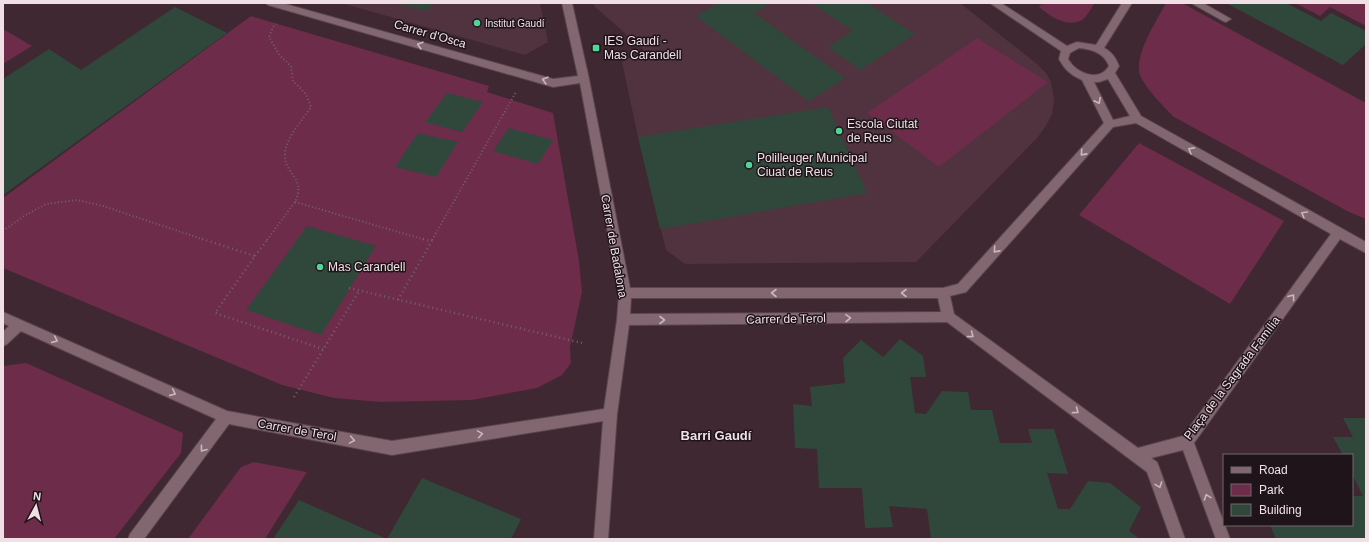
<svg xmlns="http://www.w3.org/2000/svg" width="1369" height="542" font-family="Arial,sans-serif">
<rect width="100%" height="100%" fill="#3f2831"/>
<g fill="#50333f">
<path d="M341,3H540L548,42L525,55Z"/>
<path d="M593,3H960L1037,64L1046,73L1051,82L1054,100L1052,114L1047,124L1038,137L916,262L685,264L666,250L638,137L622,62L644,50L594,6Z"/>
</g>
<g fill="#6c2c4a">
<path d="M1042,3H1095C1091,8 1087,17 1082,20C1066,28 1050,16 1039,7Z"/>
<path d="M1166,3H1182L1366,103V219L1349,212L1174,117C1165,108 1140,83 1139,71C1137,50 1156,22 1166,3Z"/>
<path d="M1295,3H1366V26L1330,7L1320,16Z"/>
<path d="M251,16L489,86L487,92L553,113L579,261L582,292L570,347L571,363L562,375L537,388L472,400L381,402L334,398L282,385L3,268V198Z"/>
<path d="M3,29L32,46L3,64Z"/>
<path d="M977,38L1048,82L939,167L867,113Z"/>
<path d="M1139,143L1284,221L1230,304L1079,215Z"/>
<path d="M26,363L183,433L181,453L114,539H3V366Z"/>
<path d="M254,462L307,472L265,539H188L241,467Z"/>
</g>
<g fill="#30483b">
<path d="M396,3H433L426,11Z"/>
<path d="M718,3H771L754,13L845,78L809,101L696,16Z"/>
<path d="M811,3H867L915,34L860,70L828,47L853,31Z"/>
<path d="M1226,3H1286L1321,21L1331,13L1366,31V44L1343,65Z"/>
<path d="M175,7L227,33L3,195V79L49,49L81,70Z"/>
<path d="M447,93L483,102L462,132L425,122Z"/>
<path d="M828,107L867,193L660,229L638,137Z"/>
<path d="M509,128L553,140L538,164L493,151Z"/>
<path d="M418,133L458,142L436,177L395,167Z"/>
<path d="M307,226L376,246L321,335L246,310Z"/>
<path d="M900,339L923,356L926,377H910L915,413L926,414L942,391L968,392L971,410H992L1000,443H1032L1028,429H1054L1068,474L1047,473L1058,509H1070L1088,481L1110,483L1141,507L1129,531L1140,539H931L927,509L889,506L893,527L865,528L862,488H819L817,449L795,448L793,404L812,406L810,387L845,383L843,358L861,340L883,357Z"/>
<path d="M1343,418H1366V539H1276L1270,525H1352V496H1363L1352,474V455H1343L1333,437H1353Z"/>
<path d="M422,478L521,519L511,539H273L299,500L387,539Z"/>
</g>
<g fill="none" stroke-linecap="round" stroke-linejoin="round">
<defs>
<g id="minor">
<path d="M266,3H282L553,79L578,76L562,3H572L589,79L630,288H943L958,284L1104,123L1082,80C1071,75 1065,70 1059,59L1061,51L990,3H1001L1067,46L1077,42L1096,45L1122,3H1132L1104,48C1112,52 1116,58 1119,66L1115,73L1141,116L1366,242V253L1340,239L1194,443L1230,539H1216L1183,450L1151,458L1157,462L1159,467L1185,539H1171L1147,472L947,322L629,325L617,414L608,539H594L603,421L392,455L229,424L144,539H128L130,534L216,419L21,331L7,344L3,346V332L9,326L3,323V312L227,411L392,441L604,409L617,320L619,293L580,83L553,87L268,5ZM1079,48C1092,49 1104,53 1109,66C1099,83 1076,73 1068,59L1070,53ZM1108,79L1130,116L1113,120L1094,82H1099ZM1136,123L1331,234L1183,436L1138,448L954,314L950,296L966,292L1113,127ZM631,298H938L941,312L630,314Z"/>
<path d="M1191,3H1203L1231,19L1226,22L1223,21Z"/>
</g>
</defs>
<use href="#minor" stroke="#5a464e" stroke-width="2"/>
<g stroke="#766169" stroke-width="2" stroke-dasharray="1 2.5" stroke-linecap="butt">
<path d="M295,202L426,240"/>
<path d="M3,231L24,216L46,204L77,200L103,206L205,240"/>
<path d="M267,240L295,202C307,177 283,174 285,153C287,136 302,121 311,107L306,94L293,81L291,66L280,56L269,37L273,27L276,24"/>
<path d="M432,240L516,92"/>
</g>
<g stroke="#766169" stroke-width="2.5" stroke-dasharray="1 3.5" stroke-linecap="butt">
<path d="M202,239L255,256L215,313L323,349"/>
<path d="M423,239L431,241"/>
<path d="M255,256L268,239"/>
<path d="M349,288L582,343"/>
<path d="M398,300L433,239"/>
<path d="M294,397L359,291"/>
</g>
<use href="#minor" fill="#826771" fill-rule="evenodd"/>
</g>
<defs><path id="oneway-chevron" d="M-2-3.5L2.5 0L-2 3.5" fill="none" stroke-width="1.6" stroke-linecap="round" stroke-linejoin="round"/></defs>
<g stroke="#cab6bd">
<use href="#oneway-chevron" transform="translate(420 45) rotate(-164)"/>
<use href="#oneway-chevron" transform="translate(545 80) rotate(-164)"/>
<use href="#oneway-chevron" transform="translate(1098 101) rotate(63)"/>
<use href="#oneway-chevron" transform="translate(1191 150) rotate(-151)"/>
<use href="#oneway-chevron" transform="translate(1083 153) rotate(132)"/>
<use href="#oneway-chevron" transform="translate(1304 214) rotate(-150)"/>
<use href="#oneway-chevron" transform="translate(996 250) rotate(132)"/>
<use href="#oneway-chevron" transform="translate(774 293) rotate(-180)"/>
<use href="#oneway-chevron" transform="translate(904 293) rotate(180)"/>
<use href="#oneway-chevron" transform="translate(1292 297) rotate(-54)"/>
<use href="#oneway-chevron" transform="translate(848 318) rotate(-1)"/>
<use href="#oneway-chevron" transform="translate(662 320)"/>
<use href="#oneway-chevron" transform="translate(971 335) rotate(37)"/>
<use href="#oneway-chevron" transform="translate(55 340) rotate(24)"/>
<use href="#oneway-chevron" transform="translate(173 393) rotate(24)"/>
<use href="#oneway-chevron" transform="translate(1076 411) rotate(36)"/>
<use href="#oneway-chevron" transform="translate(480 434) rotate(-9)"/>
<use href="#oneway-chevron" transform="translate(352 440) rotate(10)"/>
<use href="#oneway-chevron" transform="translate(203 449) rotate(127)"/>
<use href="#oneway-chevron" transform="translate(1159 485) rotate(70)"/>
<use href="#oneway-chevron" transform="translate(1207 497) rotate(-110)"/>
</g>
<g fill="#52d397" stroke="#1f1419" stroke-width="1.5">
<circle cx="477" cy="23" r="4"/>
<rect x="592" y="44" width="8" height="8" rx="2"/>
<circle cx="839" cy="131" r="4"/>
<circle cx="749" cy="165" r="4"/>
<circle cx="320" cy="267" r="4"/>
</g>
<g text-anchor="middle" stroke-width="3" stroke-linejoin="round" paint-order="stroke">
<g font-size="10" fill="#f0e0e6" stroke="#1f1419" text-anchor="start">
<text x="485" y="27">Institut Gaudí</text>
</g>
<g font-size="12" fill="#f0e0e6" stroke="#1f1419">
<text transform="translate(430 34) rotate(16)" y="4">Carrer d'Osca</text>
<text transform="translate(614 246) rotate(80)" y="4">Carrer de Badalona</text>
<text transform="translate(786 319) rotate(-1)" y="4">Carrer de Terol</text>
<text transform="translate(1232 378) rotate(-53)" y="4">Plaça de la Sagrada Família</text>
<text transform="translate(297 430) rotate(10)" y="4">Carrer de Terol</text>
</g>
<g font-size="12" fill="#f0e0e6" stroke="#1f1419" text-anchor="start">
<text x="604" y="45">IES Gaudí -<tspan x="604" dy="14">Mas Carandell</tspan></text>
<text x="847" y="128">Escola Ciutat<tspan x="847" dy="14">de Reus</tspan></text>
<text x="757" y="162">Polilleuger Municipal<tspan x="757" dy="14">Ciuat de Reus</tspan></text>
<text x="328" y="271">Mas Carandell</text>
</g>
<g font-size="13" font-weight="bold" fill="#f0e0e6" stroke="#1f1419">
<text x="716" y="440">Barri Gaudí</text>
</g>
</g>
<rect width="1369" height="542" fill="none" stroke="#f0e0e6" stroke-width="8"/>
<rect x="1223" y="454" width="130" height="72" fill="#1f1419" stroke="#73666b"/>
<rect x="1231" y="467" width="20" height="6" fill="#826771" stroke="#73666b"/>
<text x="1259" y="474" font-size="12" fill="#f0e0e6">Road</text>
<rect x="1231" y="484" width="20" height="12" fill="#6c2c4a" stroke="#73666b"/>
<text x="1259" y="494" font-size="12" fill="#f0e0e6">Park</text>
<rect x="1231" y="504" width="20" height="12" fill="#30483b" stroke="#73666b"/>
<text x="1259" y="514" font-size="12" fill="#f0e0e6">Building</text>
<g transform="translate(36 506) rotate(7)" stroke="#1f1419" stroke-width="3" paint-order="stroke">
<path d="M0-3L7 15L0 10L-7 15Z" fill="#f0e0e6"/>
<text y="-6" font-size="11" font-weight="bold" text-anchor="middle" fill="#f0e0e6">N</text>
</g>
</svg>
